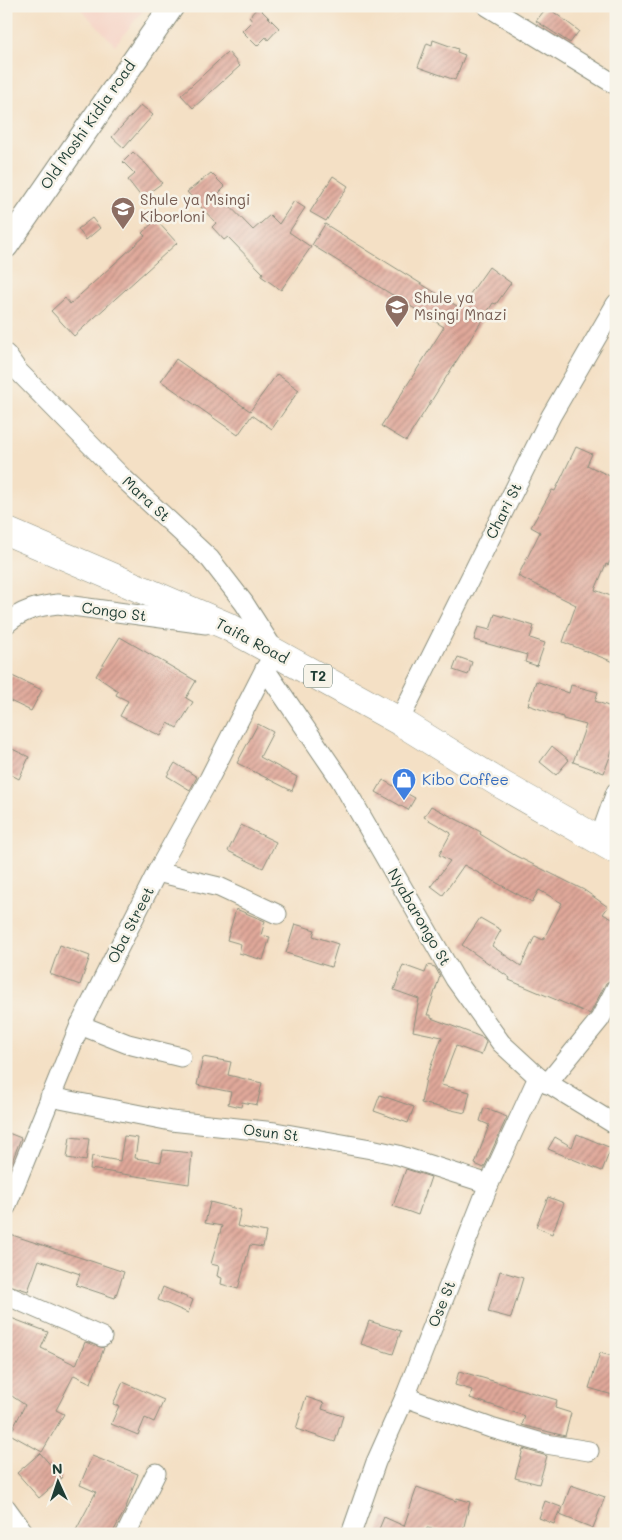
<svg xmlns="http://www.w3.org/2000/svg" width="622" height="1540" font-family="Mali,sans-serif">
<defs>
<pattern id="building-hatch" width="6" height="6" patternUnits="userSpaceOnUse" patternTransform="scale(1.25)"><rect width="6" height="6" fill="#e0a89a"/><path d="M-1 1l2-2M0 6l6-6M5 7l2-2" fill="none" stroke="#b58a7e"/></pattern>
</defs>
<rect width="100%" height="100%" fill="#f7f3e8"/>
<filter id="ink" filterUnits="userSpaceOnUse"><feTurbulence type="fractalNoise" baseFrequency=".02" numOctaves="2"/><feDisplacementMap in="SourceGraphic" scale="10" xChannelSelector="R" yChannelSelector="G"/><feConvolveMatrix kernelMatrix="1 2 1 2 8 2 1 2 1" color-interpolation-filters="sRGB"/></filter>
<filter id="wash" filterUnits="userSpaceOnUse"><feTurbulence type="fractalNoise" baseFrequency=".0096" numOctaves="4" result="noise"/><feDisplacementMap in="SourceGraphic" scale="20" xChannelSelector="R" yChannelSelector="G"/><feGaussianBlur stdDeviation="1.12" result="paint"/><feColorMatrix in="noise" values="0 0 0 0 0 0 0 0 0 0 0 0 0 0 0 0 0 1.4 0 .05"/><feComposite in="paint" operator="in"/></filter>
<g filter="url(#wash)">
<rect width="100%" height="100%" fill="#f4e0c5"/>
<path fill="#f6d2c4" d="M78,6H147L115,45Z"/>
<g id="blocks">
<g fill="url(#building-hatch)">
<path d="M258,7L279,28L268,40L266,37L257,46L242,31L252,21L249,17Z"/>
<path d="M547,7L579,31L570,43L536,21Z"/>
<path d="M433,40L458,49L457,52L465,55L455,80L418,67L427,43L432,45Z"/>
<path d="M228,52L240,66L193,108L181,95Z"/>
<path d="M141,105L153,115L124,148L112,137Z"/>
<path d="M133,152L147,165L162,183L142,198L128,180L135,174L123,162Z"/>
<path d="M211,173L225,187L218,194L253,230L270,215L279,224L294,201L305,208L289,232L311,247L281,290L261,276L263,273L228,237L224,240L212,227L216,223L187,192Z"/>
<path d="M333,176L348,186L326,221L310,212Z"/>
<path d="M92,218L100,228L86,240L78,229Z"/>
<path d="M156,220L177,243L74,336L51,311L65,298L70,304L145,236L142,233Z"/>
<path d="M325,224L460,308L489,267L511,283L496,304L493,303L406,441L381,426L444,327L312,245Z"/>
<path d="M176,359L250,411L277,374L299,390L272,429L252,415L238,435L161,381Z"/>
<path d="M576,447L592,454L587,465L616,479V550L608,565L606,564L595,590L616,598V663L563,642L576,605L518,576L540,532L531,527L552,490L555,491Z"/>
<path d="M495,614L534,626L530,638L545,643L537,666L525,662L527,655L474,640L478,627L490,630Z"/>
<path d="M120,637L196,681L186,698L193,702L177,728L168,723L161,736L120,716L128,701L116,695L118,691L96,676Z"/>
<path d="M458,657L472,662L468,675L453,670Z"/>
<path d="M10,675L42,690L31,711L6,699V683Z"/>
<path d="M536,681L569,693L571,685L598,692L595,701L616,709V740L604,773L573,762L586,725L563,719V717L528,705Z"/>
<path d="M258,724L273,732L260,757L297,777L292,791L237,763Z"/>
<path d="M6,746L29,757L19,779L6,772Z"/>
<path d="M552,746L569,760L556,775L540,762Z"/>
<path d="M175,763L197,777L190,790L167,776Z"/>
<path d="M383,780L415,798L408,810L376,792Z"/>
<path d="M431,806L481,832L480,834L516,856L584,890L608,907L603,914L616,921V977L606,983L590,1014L509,980L510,978L462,945L480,918L501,930L492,946L521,966L535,936L543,940L562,903L539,890L532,902L464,865L443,895L431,886L450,861L439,855L451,833L424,817Z"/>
<path d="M241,825L276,842L263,868L228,851Z"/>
<path d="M236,909L265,921L261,935L270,937L263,960L239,953L241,944L227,940Z"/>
<path d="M295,924L315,930L313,936L338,944L331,967L286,953Z"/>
<path d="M60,945L90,956L80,985L50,974Z"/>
<path d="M403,965L425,973L428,965L435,967L440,976L427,1015H431V1018L484,1038L486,1042L481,1055L456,1046L441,1085L470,1092L465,1113L421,1103L426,1079L442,1037L413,1031L419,999L394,990Z"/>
<path d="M203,1057L231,1062L228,1075L262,1083L257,1105L242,1102L241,1107L228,1104L231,1092L197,1085Z"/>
<path d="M380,1095L414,1107L408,1123L374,1111Z"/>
<path d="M484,1108L507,1117L484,1168L475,1164L489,1125L480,1121Z"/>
<path d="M6,1132L21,1138L7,1174H6Z"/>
<path d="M577,1134L611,1148L602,1171L548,1149L555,1137L572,1147Z"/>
<path d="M124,1136L138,1138L135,1158L161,1162L163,1150L192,1153L189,1184L90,1169L92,1156L120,1161Z"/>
<path d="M70,1137L89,1139L86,1161L67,1158Z"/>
<path d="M406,1169L431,1177L418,1215L393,1206Z"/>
<path d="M548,1197L564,1203L552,1234L536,1227Z"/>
<path d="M210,1202L241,1210L237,1226L266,1232L263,1247L250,1245L238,1289L221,1284L222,1278L217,1276L219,1266L211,1264L222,1226L205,1223Z"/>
<path d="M6,1233L124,1272L115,1298L76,1285L80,1274L39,1260L28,1291L6,1284Z"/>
<path d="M500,1271L523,1278L511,1318L488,1312Z"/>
<path d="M163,1287L193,1300L188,1313L158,1300Z"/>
<path d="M11,1318L48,1332L41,1348L76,1365L85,1342L104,1348L91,1383L74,1375L56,1410L64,1414L42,1452L10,1434L25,1405L6,1392V1329Z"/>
<path d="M369,1321L401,1331L393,1354L361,1344Z"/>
<path d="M600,1353L616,1357V1396L589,1388Z"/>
<path d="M459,1371L557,1400L555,1408L571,1413L565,1436L522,1425L525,1416L470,1398L472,1390L455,1385Z"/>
<path d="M123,1382L164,1400L154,1422L145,1418L138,1435L111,1424L119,1406L113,1404Z"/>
<path d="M306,1397L324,1403L322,1409L343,1416L335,1442L296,1429Z"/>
<path d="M523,1449L547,1456L539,1484L515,1478Z"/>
<path d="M40,1453L62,1478L39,1498L17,1473Z"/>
<path d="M92,1456L138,1474L125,1510L112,1534H74L96,1492L80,1485Z"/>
<path d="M571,1485L605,1497L593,1528L560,1515Z"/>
<path d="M417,1487L456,1501L457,1498L470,1502L462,1534L427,1528L425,1534H377L384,1517L404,1526Z"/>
<path d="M545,1501L561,1507L554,1524L539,1518Z"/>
</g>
</g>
</g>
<g filter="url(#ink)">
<use href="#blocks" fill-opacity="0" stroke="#8a8e7c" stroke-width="1"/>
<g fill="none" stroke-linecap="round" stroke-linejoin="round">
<defs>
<g id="minor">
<path d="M487,6L616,85"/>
<path d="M6,354L18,371L123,478L210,559L244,603L276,653L265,669L209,779L157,872L80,1025L6,1207"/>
<path d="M6,624C22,610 38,606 58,604L206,624"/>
<path d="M265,669L340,779L455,979L501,1043L538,1077L616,1125"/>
<path d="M399,721L551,416L616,304"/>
<path d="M599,840L616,792"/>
<path d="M157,872L219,887L277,914"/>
<path d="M80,1025L128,1044L181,1057"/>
<path d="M547,1084L600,1019L616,988"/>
<path d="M50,1097L171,1121L275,1132L371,1149L398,1155L489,1184"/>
<path d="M6,1295L102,1337"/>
<path d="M405,1397L491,1428L546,1444L589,1451"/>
<path d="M6,1508L25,1534"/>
<path d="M126,1534L156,1473"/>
<path d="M351,1534L376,1462L405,1397L489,1184L538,1077"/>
</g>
<path id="tertiary" d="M6,246L172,6"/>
<path id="trunk" d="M6,531L227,626L399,721L499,783L616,850"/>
</defs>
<use href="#minor" stroke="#8a8e7c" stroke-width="21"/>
<use href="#tertiary" stroke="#8a8e7c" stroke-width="26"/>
<use href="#trunk" stroke="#8a8e7c" stroke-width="29"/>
<use href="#minor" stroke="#fff" stroke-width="19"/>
<use href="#tertiary" stroke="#fff" stroke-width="24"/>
<use href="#trunk" stroke="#fff" stroke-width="28"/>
</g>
</g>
<defs>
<symbol id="school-pin" viewBox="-11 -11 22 30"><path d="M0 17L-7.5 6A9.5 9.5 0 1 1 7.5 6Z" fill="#8d6e63" stroke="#f7f3e8"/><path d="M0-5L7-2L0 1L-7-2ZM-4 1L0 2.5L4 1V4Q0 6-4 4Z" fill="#fff"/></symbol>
<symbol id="shop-pin" viewBox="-11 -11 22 30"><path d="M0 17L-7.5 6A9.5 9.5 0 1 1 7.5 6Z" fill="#3f7fe0" stroke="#f7f3e8"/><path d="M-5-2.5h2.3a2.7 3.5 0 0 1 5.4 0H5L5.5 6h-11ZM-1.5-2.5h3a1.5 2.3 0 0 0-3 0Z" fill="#fff"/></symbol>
</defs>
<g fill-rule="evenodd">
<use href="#school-pin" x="109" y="195" width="28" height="38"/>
<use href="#school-pin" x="383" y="293" width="28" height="38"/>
<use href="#shop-pin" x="390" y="766" width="28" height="38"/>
</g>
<g text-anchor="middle" stroke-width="5" stroke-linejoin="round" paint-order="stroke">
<rect fill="#f7f3e8" stroke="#60746a" stroke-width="1" x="304" y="664.5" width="28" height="23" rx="4"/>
<g font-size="14" font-weight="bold" fill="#1f3d34">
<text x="318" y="681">T2</text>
</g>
<g font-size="15" fill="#1f3d34" stroke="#f7f3e8">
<text transform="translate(88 125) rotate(-55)" y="5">Old Moshi Kidia road</text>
<text transform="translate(146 499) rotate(43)" y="5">Mara St</text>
<text transform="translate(504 511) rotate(-63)" y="5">Chari St</text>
<text transform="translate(114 612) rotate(8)" y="5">Congo St</text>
<text transform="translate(252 641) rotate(28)" y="5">Taifa Road</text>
<text transform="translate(419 917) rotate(60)" y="5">Nyabarongo St</text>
<text transform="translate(131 925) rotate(-63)" y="5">Oba Street</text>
<text transform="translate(271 1133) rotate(7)" y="5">Osun St</text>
<text transform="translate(442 1304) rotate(-68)" y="5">Ose St</text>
</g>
<g font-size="15" fill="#785e54" stroke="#f7f3e8" text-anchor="start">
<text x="140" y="205">Shule ya Msingi<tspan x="140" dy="17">Kiborloni</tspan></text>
<text x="414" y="303">Shule ya<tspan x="414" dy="17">Msingi Mnazi</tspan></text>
</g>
<g font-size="15" fill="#366cbe" stroke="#f7f3e8" text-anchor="start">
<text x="422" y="785">Kibo Coffee</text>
</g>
</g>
<rect width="622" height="1540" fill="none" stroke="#f7f3e8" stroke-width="25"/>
<g transform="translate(58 1482) rotate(357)" stroke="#f7f3e8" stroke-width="4" paint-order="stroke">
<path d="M0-4L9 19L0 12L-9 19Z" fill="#1f3d34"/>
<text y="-8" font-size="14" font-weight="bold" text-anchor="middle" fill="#1f3d34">N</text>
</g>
</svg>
